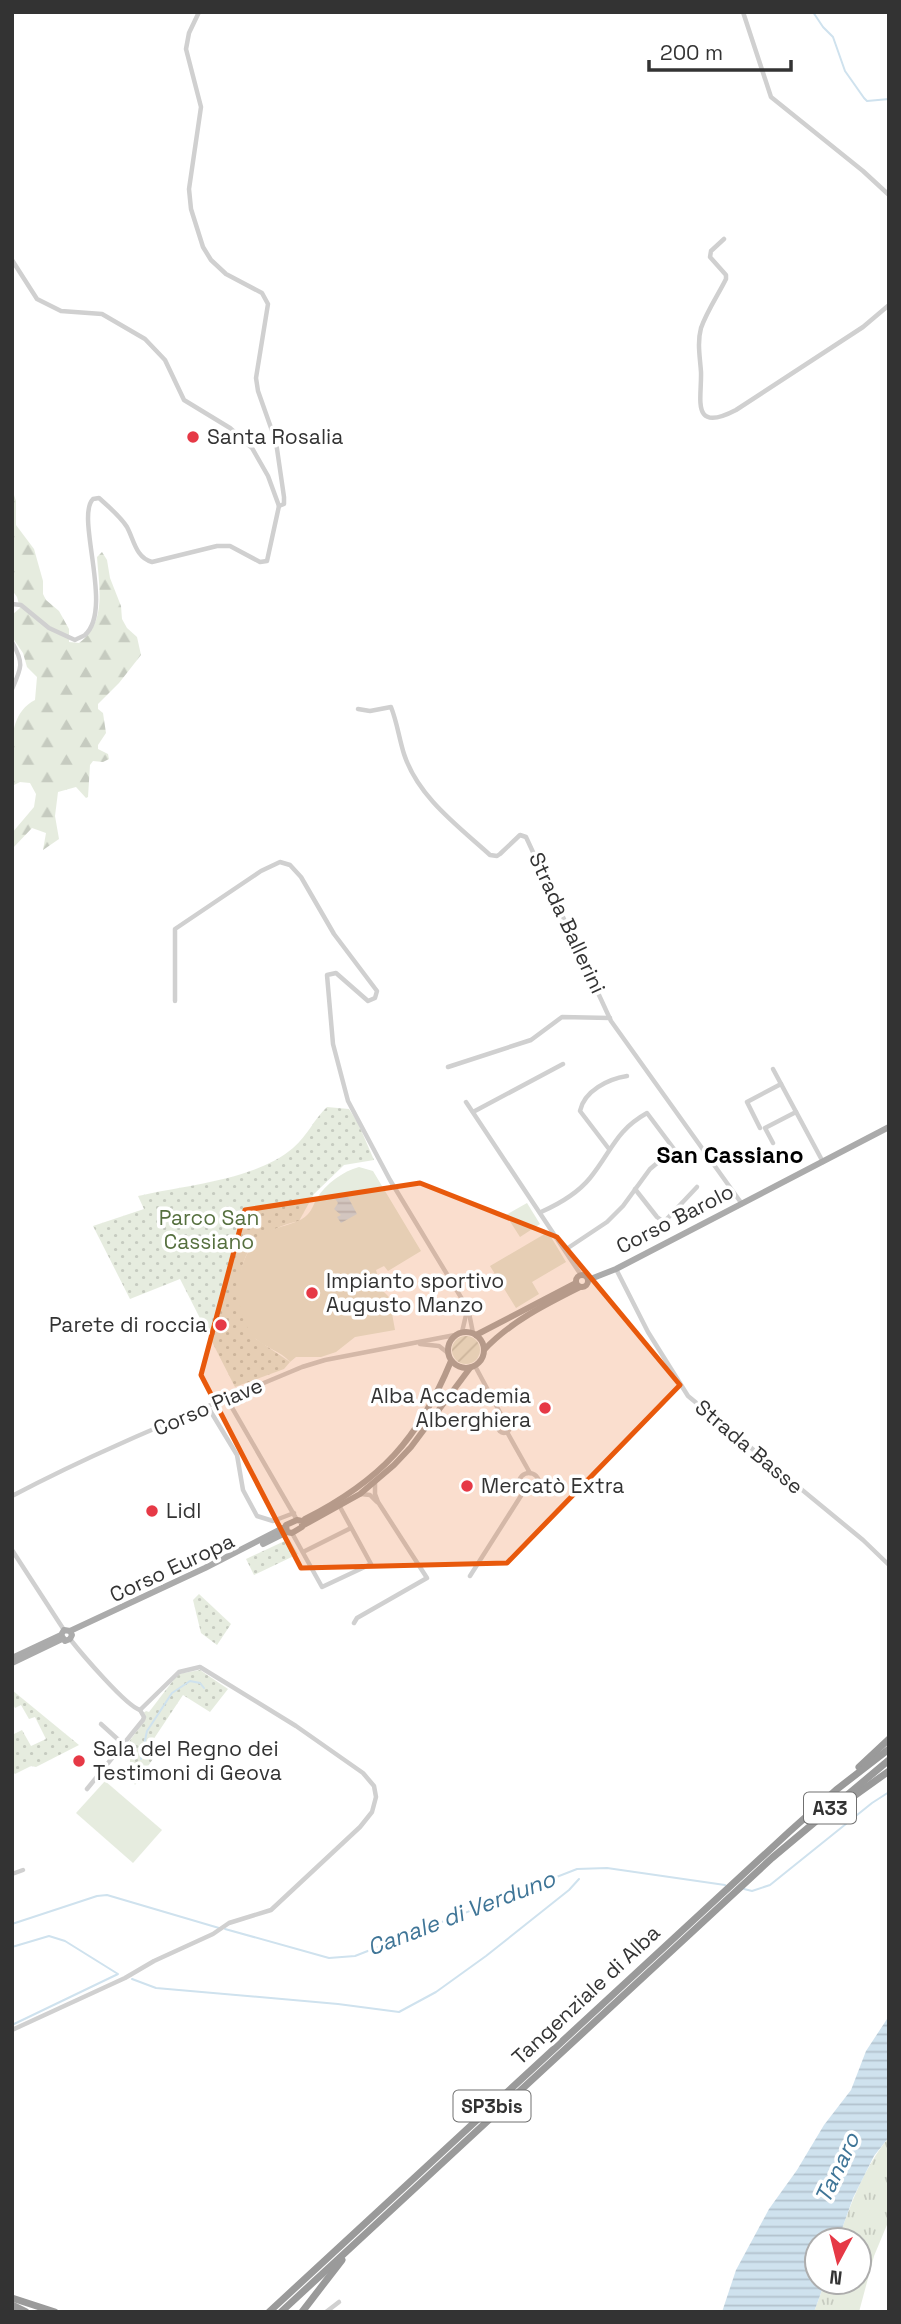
<svg xmlns="http://www.w3.org/2000/svg" width="901" height="2324" font-family="'Space Grotesk',sans-serif">
<defs>
<pattern id="grass-tufts" width="24" height="20" patternUnits="userSpaceOnUse" patternTransform="scale(1.75)"><rect width="24" height="20" fill="#e6ecdf"/><path d="M3 7l-1-3M5 7V3M7 7l1-3M15 17l-1-3M17 17v-4M19 17l1-3" fill="none" stroke="#c6cbc0"/></pattern>
<pattern id="forest-firs" width="22" height="20" patternUnits="userSpaceOnUse" patternTransform="scale(1.75)"><rect width="22" height="20" fill="#e6ecdf"/><path d="M5 1l3.5 6h-7zM16 11l3.5 6h-7z" fill="#c6cbc0"/></pattern>
<pattern id="park-dots" width="8" height="8" patternUnits="userSpaceOnUse" patternTransform="scale(1.75)"><rect width="8" height="8" fill="#e6ecdf"/><path d="M2 2h.1M6 6h.1" fill="none" stroke="#c6cbc0" stroke-width="1.8" stroke-linecap="round"/></pattern>
<pattern id="garden-furrows" width="10" height="10" patternUnits="userSpaceOnUse" patternTransform="scale(1.75)"><rect width="10" height="10" fill="#e6ecdf"/><path d="M-1 1l2-2M0 10L10 0M9 11l2-2" fill="none" stroke="#c6cbc0"/></pattern>
<pattern id="water-rules" width="6" height="5" patternUnits="userSpaceOnUse" patternTransform="scale(1.75)"><rect width="6" height="5" fill="#cfe2ee"/><path d="M0 2.5h6" fill="none" stroke="#b2c2cd"/></pattern>
</defs>
<rect width="100%" height="100%" fill="#fff"/>
<path fill="url(#grass-tufts)" d="M889,2137V2220L874,2256L859,2312H814L825,2282H859V2240H838C851,2203 864,2168 889,2137Z"/>
<path fill="url(#forest-firs)" d="M12,489L16,501V525L34,549L43,581V594L46,600L59,611L69,629V642L79,643C107,622 99,588 97,557L102,552L107,560L110,578L121,606L122,619L127,628L137,637L141,655L119,683L98,704V709L103,713L106,733L98,745V749L108,754L109,759L103,762L93,761L90,765L88,797L86,798L76,787L58,792L55,816L59,839L43,850L46,833L32,828L12,849V833L34,807L36,794L30,783L20,782L12,786C12,758 5,715 35,700L37,677L27,667L23,653L12,637V615L20,608L17,597L12,590Z"/>
<g fill="url(#park-dots)">
<path d="M327,1107L349,1109L358,1123L374,1160L344,1165L314,1194L299,1221C274,1226 247,1241 242,1268C240,1280 253,1325 256,1339L290,1362L284,1369L235,1387L180,1279L130,1299L93,1226L144,1209L138,1196C184,1185 256,1180 293,1148C308,1135 314,1119 327,1107Z"/>
<path d="M289,1539L298,1554L254,1575L246,1559Z"/>
<path d="M199,1594L231,1624L217,1645L201,1633L193,1600Z"/>
<path d="M200,1670L228,1689L210,1712L183,1695L149,1746L148,1749L155,1754V1756L135,1785L129,1774L131,1746L128,1743L145,1720L144,1713L146,1711L149,1712L178,1674Z"/>
<path d="M12,1690L79,1745L36,1767L31,1766L15,1774L12,1771V1735L22,1730L31,1746L46,1739L35,1717L29,1719L21,1705L15,1708L12,1702Z"/>
</g>
<circle fill="url(#garden-furrows)" cx="466" cy="1350" r="14"/>
<g fill="#e6ecdf">
<path d="M359,1167L373,1171L421,1251L388,1271L384,1266L376,1270L382,1290L389,1297L395,1330L355,1337L336,1352L321,1357H296L290,1362C281,1351 265,1348 255,1338C231,1311 233,1259 262,1236C275,1225 295,1226 306,1216C312,1211 313,1205 317,1198C326,1184 343,1171 359,1167Z"/>
<path d="M527,1203L540,1224L520,1237L506,1215Z"/>
<path d="M548,1232L566,1262L532,1282L539,1294L516,1308L490,1266Z"/>
<path d="M105,1781L162,1830L133,1863L76,1813Z"/>
</g>
<g fill="url(#water-rules)">
<path d="M340,1193L348,1197L357,1214L341,1223L337,1217L341,1215L334,1209L338,1203L334,1197Z"/>
<path d="M889,2016V2137L874,2156L853,2198L838,2240H817V2282H825L814,2312H722L736,2270L769,2209L797,2170L824,2125L851,2090L866,2051Z"/>
</g>
<g fill="none" stroke-linecap="round" stroke-linejoin="round">
<g stroke="#cfe2ee" stroke-width="2">
<path d="M813,12L823,27L833,37L845,71L864,98L867,101L889,99"/>
<path d="M141,1759L147,1731L172,1693L190,1681L200,1683L204,1688"/>
<path d="M744,1889L752,1891L770,1885L872,1803L889,1792"/>
<path d="M12,1924L97,1896L107,1895L219,1928"/>
<path d="M225,1929L329,1958L355,1956L577,1869L607,1868L725,1885"/>
<path d="M12,1947L49,1936L65,1941L118,1974L12,2025"/>
<path d="M132,1979L156,1988L338,2004L399,2012L436,1992L486,1956L569,1890L579,1879"/>
</g>
<g stroke="#d0d0d0" stroke-width="4.5">
<path d="M199,12L189,33L186,49L201,107L189,189L191,209L203,247L211,260L226,274L262,293L268,304L256,378L258,391L276,442L284,497V504L279,506"/>
<path d="M743,12L771,97L863,171L889,195"/>
<path d="M724,239L711,251L710,257L726,275V279C718,295 707,311 701,328C697,343 700,357 701,372C702,398 690,434 736,410L863,327L889,305"/>
<path d="M12,260L37,299L61,311L102,314L145,339L165,360L184,400L230,428L252,448L268,476L279,506L267,561L260,562L230,546H217L152,562C136,558 134,540 127,527C120,516 109,507 99,498L93,499C75,517 114,609 85,635C82,637 78,638 75,640L49,628L21,605L12,604"/>
<path d="M12,642C24,663 22,667 12,689"/>
<path d="M358,709L370,711L391,707C397,722 399,738 404,754C418,797 458,826 490,855L497,856L500,854L520,835L526,837L611,1021L742,1204"/>
<path d="M175,1001V929L261,871L280,862L290,865L301,877L334,934L377,991L375,998L368,1001L336,973L327,975L333,1044L348,1101L390,1180L462,1299L461,1305H456"/>
<path d="M448,1067L531,1040L562,1017L610,1018"/>
<path d="M773,1069L823,1162"/>
<path d="M466,1102L581,1275"/>
<path d="M473,1112L563,1064"/>
<path d="M760,1128L747,1102L781,1084"/>
<path d="M773,1143L765,1128L796,1112"/>
<path d="M609,1149L580,1111C584,1091 608,1079 627,1076"/>
<path d="M635,1189L657,1217L664,1222L697,1187"/>
<path d="M541,1212C559,1204 577,1194 590,1178C612,1151 615,1131 647,1113L674,1149L650,1169L623,1206L607,1222L565,1250"/>
<path d="M616,1269L648,1332L688,1396L863,1540L889,1565"/>
<path d="M463,1301L469,1313L473,1333"/>
<path d="M459,1306L462,1308L466,1315L462,1332"/>
<path d="M420,1344L439,1346L448,1353"/>
<path d="M475,1366L504,1420"/>
<path d="M227,1399L297,1520"/>
<path d="M208,1407L237,1455L243,1490L257,1516L273,1521L294,1513"/>
<circle cx="504" cy="1427" r="6"/>
<path d="M507,1432L530,1473"/>
<circle cx="529" cy="1483" r="10"/>
<path d="M361,1494L370,1495L377,1502"/>
<path d="M12,1496C106,1446 205,1408 302,1367L325,1360L455,1335"/>
<path d="M292,1533L322,1587L371,1564L340,1507"/>
<path d="M12,1550L64,1630"/>
<path d="M303,1552L351,1528"/>
<path d="M470,1576L524,1491"/>
<path d="M354,1623L357,1618L427,1578L378,1502L375,1494V1483"/>
<path d="M101,1724L123,1744"/>
<path d="M87,1789L143,1720L144,1717L140,1710"/>
<path d="M12,1874L23,1870"/>
<path d="M12,2030L125,1978L154,1961L213,1934L229,1923L271,1910L360,1827L372,1812L376,1797L374,1786L363,1773L296,1726L200,1667L179,1672L140,1710C126,1706 81,1653 70,1639"/>
<path d="M326,2312L339,2302"/>
</g>
<g stroke="#ababab" stroke-width="6">
<circle cx="582" cy="1281" r="6"/>
<path d="M588,1280L616,1269L889,1127"/>
<circle cx="466" cy="1350" r="18"/>
<path d="M476,1335L576,1283"/>
<path d="M484,1350C510,1322 546,1304 580,1287"/>
<path d="M305,1519C380,1481 419,1439 451,1361"/>
<path d="M297,1520L302,1521V1527L292,1533L287,1532L286,1525Z"/>
<path d="M304,1525L360,1494L394,1465L411,1447L470,1368"/>
<path d="M263,1544L287,1532"/>
<path d="M70,1631L205,1568L285,1527"/>
<path d="M12,1658L61,1635L64,1630L70,1631L72,1635L70,1639L65,1641L61,1635"/>
<path d="M12,1663L62,1639"/>
</g>
<g stroke="#9a9a9a" stroke-width="7">
<path d="M859,1767L889,1739"/>
<path d="M836,1809L889,1771"/>
<path d="M12,2298L55,2312"/>
<path d="M12,2305L26,2312"/>
<path d="M269,2312L789,1832L836,1790L889,1749"/>
<path d="M281,2312L772,1858L889,1760"/>
<path d="M302,2312L342,2260"/>
</g>
</g>
<path fill="#e8590c" fill-opacity="0.2" stroke="#e8590c" stroke-width="5" stroke-linejoin="round" d="M420,1183L557,1237L680,1385L507,1563L301,1568L201,1375L245,1210Z"/>
<g fill="#e63946" stroke="#fff" stroke-width="2.5">
<circle cx="193" cy="437" r="7"/>
<circle cx="312" cy="1293" r="7"/>
<circle cx="221" cy="1325" r="7"/>
<circle cx="545" cy="1408" r="7"/>
<circle cx="467" cy="1486" r="7"/>
<circle cx="152" cy="1511" r="7"/>
<circle cx="79" cy="1761" r="7"/>
</g>
<g text-anchor="middle" stroke-width="7" stroke-linejoin="round" paint-order="stroke">
<g fill="#fff" stroke="#707070" stroke-width="2">
<rect x="804" y="1792.5" width="52" height="31" rx="5"/>
<rect x="453.5" y="2090.5" width="77" height="31" rx="5"/>
</g>
<g font-size="19" font-weight="bold" fill="#333">
<text x="830" y="1815">A33</text>
<text x="492" y="2113">SP3bis</text>
</g>
<g font-size="21" fill="#333" stroke="#fff" text-anchor="start">
<text x="207" y="444">Santa Rosalia</text>
<text x="326" y="1288">Impianto sportivo<tspan x="326" dy="24">Augusto Manzo</tspan></text>
<text x="207" y="1332" text-anchor="end">Parete di roccia</text>
<text x="531" y="1403" text-anchor="end">Alba Accademia<tspan x="531" dy="24">Alberghiera</tspan></text>
<text x="481" y="1493">Mercatò Extra</text>
<text x="166" y="1518">Lidl</text>
<text x="93" y="1756">Sala del Regno dei<tspan x="93" dy="24">Testimoni di Geova</tspan></text>
</g>
<g font-size="21" fill="#333" stroke="#fff">
<text transform="translate(567 923) rotate(65)" y="7">Strada Ballerini</text>
<text transform="translate(675 1219) rotate(-27)" y="7">Corso Barolo</text>
<text transform="translate(208 1407) rotate(-23)" y="7">Corso Piave</text>
<text transform="translate(749 1447) rotate(40)" y="7">Strada Basse</text>
<text transform="translate(172 1568) rotate(-25)" y="7">Corso Europa</text>
<text transform="translate(586 1995) rotate(-43)" y="7">Tangenziale di Alba</text>
</g>
<g font-size="21" fill="#56703f" stroke="#fff">
<text x="209" y="1225">Parco San<tspan x="209" dy="24">Cassiano</tspan></text>
</g>
<g font-size="23" font-weight="bold" fill="#000" stroke="#fff">
<text x="730" y="1163">San Cassiano</text>
</g>
<g font-size="23" font-style="italic" fill="#3f7597" stroke="#fff">
<text transform="translate(461 1913) rotate(-21)" y="8">Canale di Verduno</text>
<text transform="translate(837 2168) rotate(-65)" y="8">Tanaro</text>
</g>
</g>
<rect width="901" height="2324" fill="none" stroke="#333333" stroke-width="28"/>
<g transform="translate(838 2261) rotate(187)"><circle r="33" fill="#ffffff" stroke="#adadad" stroke-width="2"/>
<path d="M0-5L12 26L0 18L-12 26Z" fill="#e63946"/>
<text y="-10" font-size="19" font-weight="bold" text-anchor="middle" fill="#333333">N</text>
</g>
<path d="M649 60v10h142v-10" fill="none" stroke="#333333" stroke-width="3.5"/>
<text x="660" y="60" font-size="21" fill="#333333" stroke="#ffffff" stroke-width="5" paint-order="stroke">200 m</text>
</svg>
